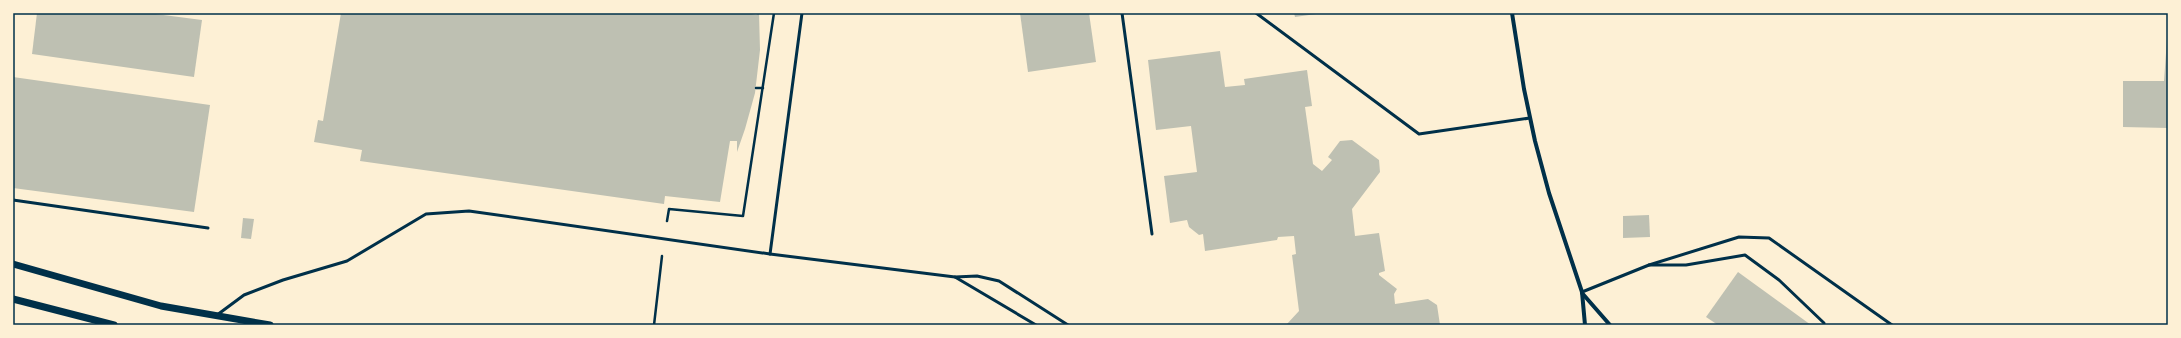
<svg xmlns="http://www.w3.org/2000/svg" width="2181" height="338" font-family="'Archivo Narrow',sans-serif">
<rect width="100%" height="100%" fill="#fdf0d5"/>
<g fill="#bec0b2">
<path d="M37,13H148L202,20L194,77L32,54Z"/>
<path d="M341,13H746L756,15L759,13L760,50L755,93L745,129L737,152V141H730L720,202L665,196L664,204L360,161L362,150L314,142L318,120L323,121Z"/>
<path d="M1020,13H1089L1096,62L1028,72Z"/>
<path d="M1294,13H1316V14L1295,17Z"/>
<path d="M2167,39L2168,128L2123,127V81H2164Z"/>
<path d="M1220,51L1225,87L1245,85L1244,79L1307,70L1312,106L1305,107L1313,164L1322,171L1332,160L1328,157L1340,141L1352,140L1379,160L1380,172L1352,209L1355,236L1379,233L1385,271L1379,273V275L1397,289L1394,294L1395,304L1428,299L1437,305L1440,325H1286L1299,311L1292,255L1296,254L1294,236L1278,237L1277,240L1205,251L1203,234L1199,235L1189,227L1187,220L1170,223L1164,176L1197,172L1191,126L1156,130L1148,60Z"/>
<path d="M13,77L210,105L194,212L13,188Z"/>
<path d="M1649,215L1650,237L1623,238V216Z"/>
<path d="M243,218L254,219L251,239L241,238Z"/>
<path d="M1738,272L1811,325H1718L1706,317Z"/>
</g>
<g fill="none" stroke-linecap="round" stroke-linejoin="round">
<g stroke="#003049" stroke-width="2.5">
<path d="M756,88H763"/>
<path d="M667,221L669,209L743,216L774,13"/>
<path d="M654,325L662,256"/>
</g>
<g stroke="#003049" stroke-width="3">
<path d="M1122,13L1152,234"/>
<path d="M1256,13L1419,134L1530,118"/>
<path d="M13,200L208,228"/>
<path d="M770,254L802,13"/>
<path d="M1649,265L1739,237L1769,238L1892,325"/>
<path d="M955,277L1036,325"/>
<path d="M1582,292L1649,265H1686L1745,255L1779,280L1824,323V325"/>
<path d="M217,315L244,295L283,280L347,261L426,214L469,211L770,254L955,277L977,276L999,281L1068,325"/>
</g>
<g stroke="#003049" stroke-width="4">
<path d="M1512,13L1524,89L1535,141L1549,193L1582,292L1585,325"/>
<path d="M1582,293L1610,325"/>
</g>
<g stroke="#003049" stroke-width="7">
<path d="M13,264L161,306L270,325"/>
<path d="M13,299L114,325"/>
</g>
</g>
<rect width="2181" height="338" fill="none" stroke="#fdf0d5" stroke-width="28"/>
<rect x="14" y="14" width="2153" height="310" fill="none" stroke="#003049" stroke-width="1.5"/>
</svg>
